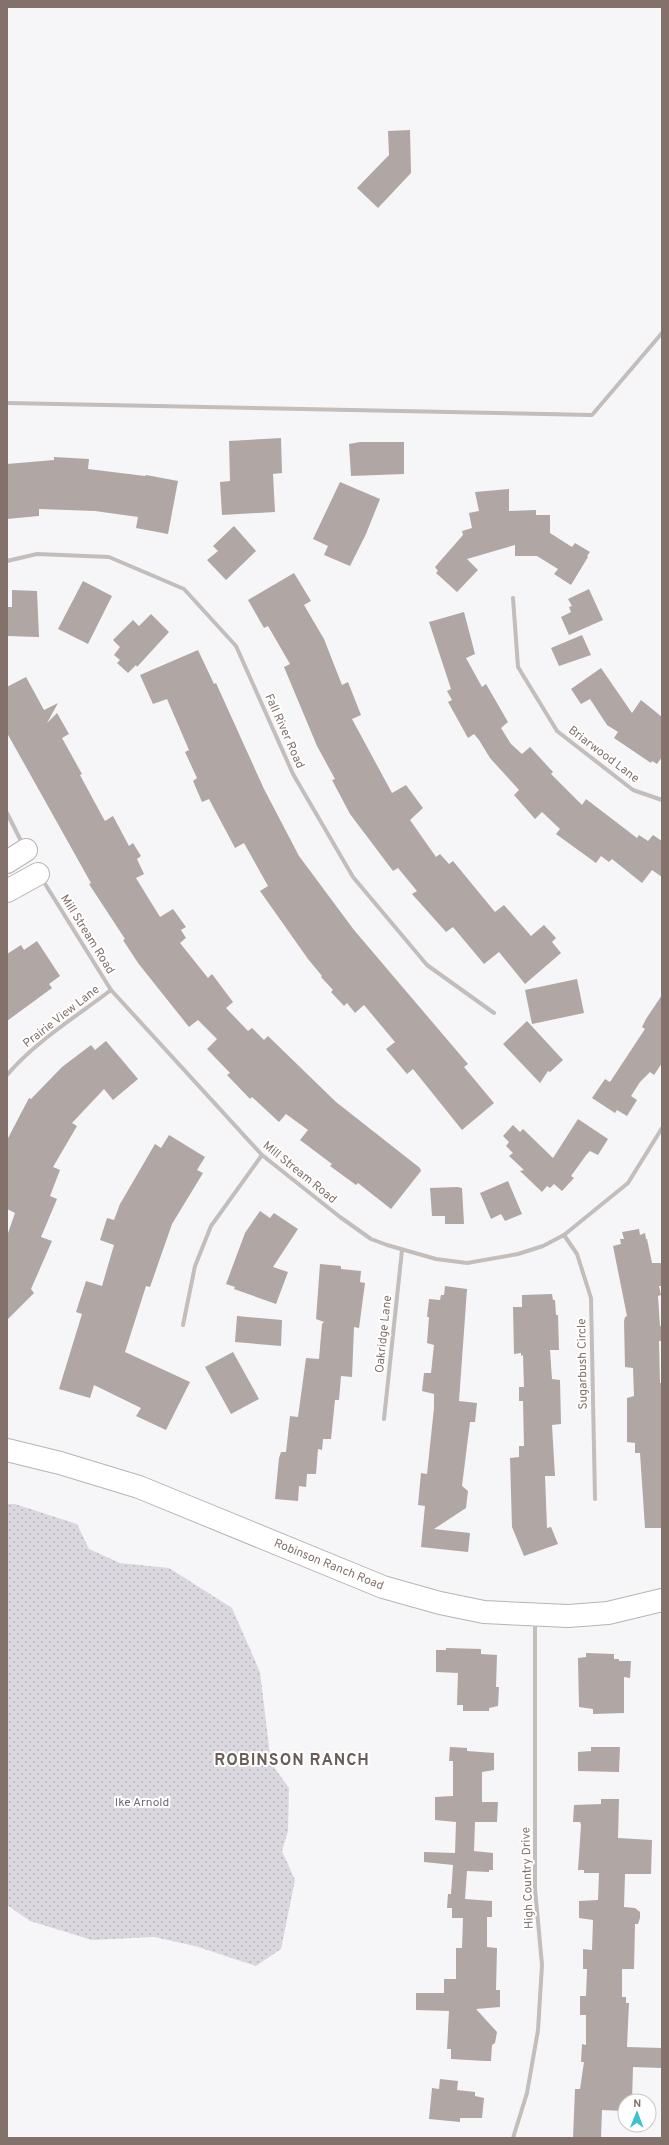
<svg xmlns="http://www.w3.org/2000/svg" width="669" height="2145" font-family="Overpass,sans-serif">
<defs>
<pattern id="park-dots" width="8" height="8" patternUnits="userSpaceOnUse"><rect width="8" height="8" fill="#dbd7de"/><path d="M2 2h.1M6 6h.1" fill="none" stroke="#b7b3b8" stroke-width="1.8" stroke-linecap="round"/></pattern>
</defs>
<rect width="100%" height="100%" fill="#f6f6f8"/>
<path fill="url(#park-dots)" d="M7,1504H15L77,1524L89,1549L120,1563L169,1568L232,1608L260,1672L271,1763L289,1788L288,1831L282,1851L295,1880L281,1949L256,1966L195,1946L154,1937L92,1940L30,1921L7,1905Z"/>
<g fill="#b0a6a4">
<path d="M410,130L411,173L378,208L357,188L389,155L388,131Z"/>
<path d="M281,438L282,473L273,474L275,512L222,515L220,482L230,481L229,441Z"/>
<path d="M360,442H404V474L351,476L349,444Z"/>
<path d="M54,457L89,459L88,469L145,476L146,475L178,481L168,534L136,528L138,517L95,511L39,509V516L7,519V464L54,460Z"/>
<path d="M340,482L380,499L366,534L350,566L324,555L328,546L313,539Z"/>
<path d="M509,489V511L536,510V515H550V533L572,547L575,543L590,552L587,556L588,557L571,585L554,574L558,569L537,556H515V545L467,559L478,570L457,592L436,573L438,571L435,567L463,535L462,531L472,528L469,513L479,511L475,492Z"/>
<path d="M234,526L256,551L226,580L207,560L218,551L213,546Z"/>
<path d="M294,573L311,601L304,605L324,639L342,685L348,682L361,715L352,719L392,793L406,785L423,808L410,820L436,857L440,854L449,864L453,861L495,912L504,905L531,936L544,925L556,938L552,942L561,953L525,984L499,952L484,964L453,927L446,932L412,894L417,891L398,868L393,871L350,814L332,780L335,779L317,746L284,667L290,664L268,626L264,628L248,600Z"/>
<path d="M83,581L112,596L88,644L58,629Z"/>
<path d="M589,589L603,620L569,635L561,617L571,612L569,607L572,606L568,599Z"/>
<path d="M12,590L37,591L39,637L7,636V607H12Z"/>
<path d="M464,612L475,654L466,658L482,687L486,684L508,722L501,728L511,744L522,754L530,747L553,772L551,774L582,805L586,799L637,838L639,835L648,841L653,835L662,841V877L652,870L642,883L612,859L609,862L601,856L596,863L556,834L560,829L542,812L535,819L514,795L519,790L490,758L479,740L474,734L468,738L448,702L452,700L447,691L451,689L429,622Z"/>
<path d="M151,614L169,632L137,667L136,665L128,673L117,663L120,660L114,655L120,647L113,640L133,620L139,626Z"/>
<path d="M582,635L591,655L559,666L551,648Z"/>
<path d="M198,650L214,684L216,683L264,789L299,856L354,930L468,1064L464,1067L494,1103L462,1130L413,1069L407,1074L386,1049L395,1042L364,1005L355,1013L347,1003L344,1006L331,992L333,990L321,977L322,976L308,959L260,891L268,886L244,843L235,848L209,799L202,802L193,781L197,778L185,752L189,750L167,699L153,704L140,675Z"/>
<path d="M601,668L632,713L641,700L662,717V757L657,764L652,761L651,763L614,738L618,732L607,725L590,699L581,704L571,689Z"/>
<path d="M26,677L44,710L58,703L47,723L57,713L69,734L62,738L82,774L80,775L101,814L105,821L113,816L129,846L133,843L141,856L137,859L144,874L136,878L160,917L173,909L186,927L181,930L186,938L180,943L208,978L212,974L233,1002L226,1008L248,1031L252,1028L264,1040L268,1036L336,1102L420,1168L421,1171L391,1209L358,1183L356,1185L330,1166L332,1164L300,1140L308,1130L286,1114L279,1122L252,1097L250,1099L227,1075L230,1073L207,1049L217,1039L198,1020L189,1027L138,963L123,940L125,939L89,884L91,883L7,733V687Z"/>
<path d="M37,941L60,976L49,984L52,988L7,1021V954L21,945L24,950Z"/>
<path d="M577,979L584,1013L532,1024L525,990Z"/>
<path d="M662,995V1063L654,1075L650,1072L640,1082L631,1096L637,1100L627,1116L617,1110L615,1113L592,1098L605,1079L610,1082L645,1029L642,1027L646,1019Z"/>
<path d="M527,1021L563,1060L550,1072L548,1071L540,1083L503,1044Z"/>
<path d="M106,1041L138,1079L113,1100L104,1089L72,1123L77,1126L53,1167L60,1170L50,1196L57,1199L41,1237L52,1241L31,1289L34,1293L7,1320V1236L15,1213L7,1209V1140L29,1098L31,1099L62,1067L91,1045L95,1050Z"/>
<path d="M578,1119L608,1139L598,1155L590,1151L587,1154L571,1176L574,1178L562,1191L554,1184L550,1188L547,1186L542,1192L520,1171L524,1170L509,1156L513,1153L506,1146L509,1142L503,1136L513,1125L520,1132L523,1129L553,1158Z"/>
<path d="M169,1135L205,1157L197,1170L203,1173L172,1224L150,1287L146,1286L125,1352L190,1382L166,1430L136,1416L141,1408L94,1385L90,1398L59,1389L82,1314L76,1312L86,1281L102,1286L114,1245L100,1240L107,1218L114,1220L120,1204L155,1144L161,1148Z"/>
<path d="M508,1181L522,1214L505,1221L501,1214L491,1219L480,1193Z"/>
<path d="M457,1187L462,1188L464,1224H445V1216H432L430,1188Z"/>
<path d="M260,1211L270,1218L274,1213L298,1229L273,1267L288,1272L276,1304L234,1289L235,1287L226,1284L245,1233Z"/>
<path d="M639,1229L640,1235L645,1233L646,1239H647L652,1263H662V1286H659L661,1295L658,1296L660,1326H662V1341H659L660,1383H662V1528H645L640,1453H635V1443L627,1442V1398L634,1396L633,1368L625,1367L624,1321L625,1317L627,1316L613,1246L621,1244L620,1239H624L622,1232Z"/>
<path d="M320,1264L341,1266V1269L361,1271L360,1282L365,1283L359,1328L354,1327L352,1377L341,1376L339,1400H335L331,1439H323L322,1450L318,1449L316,1474H307L306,1487L299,1486L298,1501L275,1499L279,1458L281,1452H286L290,1416L298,1417L306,1358L319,1359L322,1324L324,1322L316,1319Z"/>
<path d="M445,1286L467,1289L459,1401L477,1403L475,1422H470L462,1486L468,1491L466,1508L434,1529L470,1533L468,1552L421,1547L425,1506L418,1505L421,1473L427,1474L434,1408V1394L422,1391L424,1373H431L434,1345L427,1343L429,1317H427L429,1299L440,1300L441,1295H444Z"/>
<path d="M552,1294L553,1300H555L556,1315H558L559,1350H550L552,1379L560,1380L561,1424L552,1425L555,1476H545L547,1528L551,1527L558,1544L524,1556L512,1527L510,1458L519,1457V1446H524L523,1401H519V1387H524L523,1355L521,1356V1353L514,1354L513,1307H522V1295Z"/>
<path d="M237,1316L282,1320L281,1346L235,1342Z"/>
<path d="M233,1352L259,1399L231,1414L205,1367Z"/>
<path d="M446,1648L481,1649V1654L497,1655L496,1687H499L498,1706L489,1708V1711H463V1705H457L458,1673L436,1672V1650H446Z"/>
<path d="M586,1653L614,1654V1659H619V1661H631L630,1678L624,1677V1713L593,1714V1709L579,1707L578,1658L586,1657Z"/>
<path d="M450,1747L467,1748V1751L494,1753V1770L482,1772V1802H498L497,1822H475L474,1851L493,1853V1870H489V1872L467,1871L465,1899L492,1901V1917H487V1947L497,1948L496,1990H500V2007L476,2009L497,2032L495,2043L492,2045L491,2061H485L451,2059V2049H447L449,2011L416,2010V1993H444V1979H456V1948H462L463,1918H452V1908H447L448,1894H451L453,1865L424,1862V1852L455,1853L456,1822L435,1820V1797L453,1796V1761H449Z"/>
<path d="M591,1747H620L619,1772L578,1771V1752L591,1751Z"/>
<path d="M601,1799H619L618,1838L652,1840L651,1874H625L624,1907L635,1908L640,1912V1918L638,1924H635L634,1969H622V1997H626V2003H629L627,2047L662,2048V2068L633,2067L632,2101H625V2111L602,2110L601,2138H573L575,2089H580L584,2062H581L582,2044L586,2045V2015H580V1996H586L587,1969H583V1949L592,1950L593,1920L579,1918V1901L598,1900L599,1873H584V1870H578L581,1825L580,1822H573L574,1805L601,1804Z"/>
<path d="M440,2079L458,2081L457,2090L475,2092V2096L484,2098L482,2118H460V2122L429,2119L432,2088L439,2089Z"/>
</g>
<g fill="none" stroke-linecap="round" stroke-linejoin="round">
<defs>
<g id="secondary">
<path d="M7,862L26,850"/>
<path d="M7,891L38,874"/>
<path d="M7,1450L60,1463L139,1487L383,1587L440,1603L484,1612L568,1616L608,1613L662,1600"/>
</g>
</defs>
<use href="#secondary" stroke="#bab3b0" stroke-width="24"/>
<g stroke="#c3bdbb" stroke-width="4">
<path d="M7,403L592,415L662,333"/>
<path d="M7,561L37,554L109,557L184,589L236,646L293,774L353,877L427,965L494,1013"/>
<path d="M513,598L518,667L557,731L633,790L662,800"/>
<path d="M7,813L23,845"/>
<path d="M42,879L111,990L262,1155L340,1217L371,1239L387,1245L436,1259L467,1263L518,1254L543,1246L564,1235L628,1183L662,1128"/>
<path d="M7,1075C36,1041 77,1016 111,990"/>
<path d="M564,1235L577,1254L591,1298L595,1499"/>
<path d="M183,1325L195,1266L211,1226L262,1155"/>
<path d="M384,1419L402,1250"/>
<path d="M513,2138L527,2093L538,2030L542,1965L535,1889V1621"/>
</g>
<use href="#secondary" stroke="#fff" stroke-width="22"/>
</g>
<g text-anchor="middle" stroke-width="4" stroke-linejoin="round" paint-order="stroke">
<g font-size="12" fill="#83726b" stroke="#fff">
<text transform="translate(285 731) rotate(66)" y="4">Fall River Road</text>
<text transform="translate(604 754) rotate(37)" y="4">Briarwood Lane</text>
<text transform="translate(88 934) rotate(58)" y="4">Mill Stream Road</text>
<text transform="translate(61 1016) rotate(-38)" y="4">Prairie View Lane</text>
<text transform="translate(300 1172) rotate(39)" y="4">Mill Stream Road</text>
<text transform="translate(383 1334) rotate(-84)" y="4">Oakridge Lane</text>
<text transform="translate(582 1364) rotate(-91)" y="4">Sugarbush Circle</text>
<text transform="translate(329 1564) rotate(22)" y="4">Robinson Ranch Road</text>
<text transform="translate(527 1878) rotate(-92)" y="4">High Country Drive</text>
</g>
<g font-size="12" fill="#75697b" stroke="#fff">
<text x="142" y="1806">Ike Arnold</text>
</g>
<g font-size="16" font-weight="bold" letter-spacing="1" fill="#695d58" stroke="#fff">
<text x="292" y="1765">ROBINSON RANCH</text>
</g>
</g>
<rect width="669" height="2145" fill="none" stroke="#83726b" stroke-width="16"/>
<g transform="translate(637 2113) rotate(1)"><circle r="19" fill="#ffffff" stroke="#cdc7c4"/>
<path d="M0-3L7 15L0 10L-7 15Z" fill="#3ec2d0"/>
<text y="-6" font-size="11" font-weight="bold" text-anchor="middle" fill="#83726b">N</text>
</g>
</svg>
